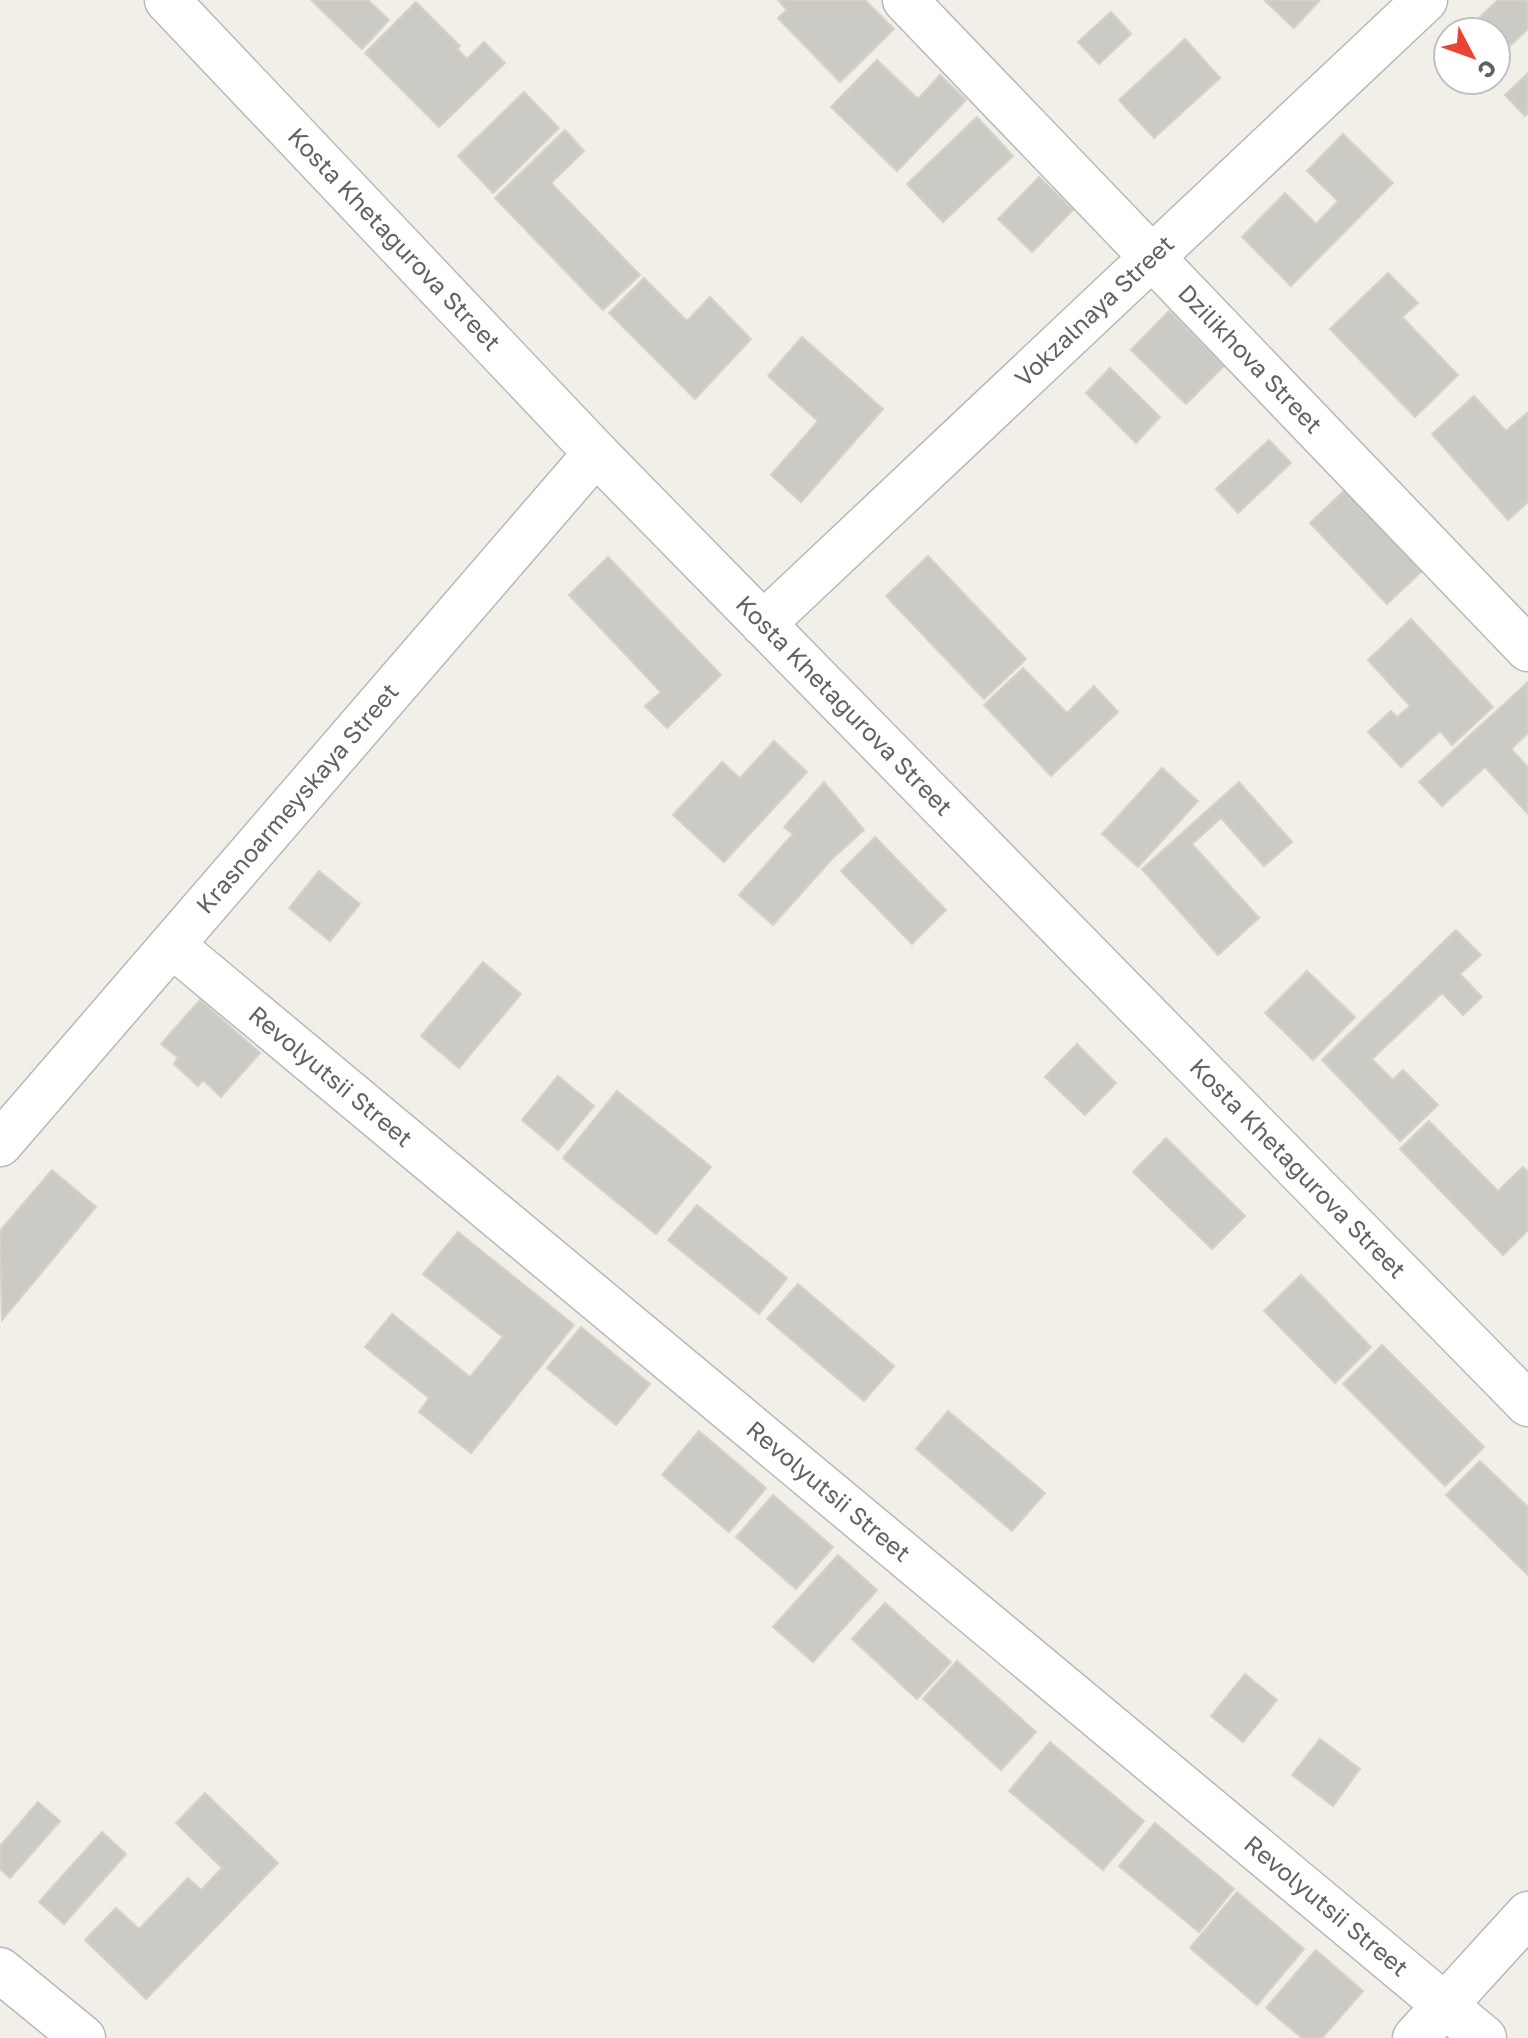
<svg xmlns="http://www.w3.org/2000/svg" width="1528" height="2038" font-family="'Golos Text',sans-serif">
<rect width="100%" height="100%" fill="#f1efe8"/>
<g fill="#cccac5" stroke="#d6d1c6" stroke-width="2">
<path d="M311,0H368L389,20L362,49Z"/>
<path d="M778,0H865L894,29L840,82L778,18L787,10Z"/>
<path d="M1264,0H1320L1294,28Z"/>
<path d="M1498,0H1528V29L1496,59V32H1464Z"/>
<path d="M416,2L460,46L457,49L467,59L484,42L505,63L439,127L365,53Z"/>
<path d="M1111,12L1131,34L1099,64L1078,42Z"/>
<path d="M1185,39L1220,78L1154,138L1119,100Z"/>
<path d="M877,60L918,99L940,75L966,100L897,171L831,107Z"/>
<path d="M1528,73V113L1525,116L1505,95Z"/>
<path d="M524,92L559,128L493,193L458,156Z"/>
<path d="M977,117L1013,156L943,222L907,184Z"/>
<path d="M565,130L584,151L551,183L640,275L603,310L495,198Z"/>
<path d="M1343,134L1393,183L1291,286L1242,237L1285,193L1316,224L1338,201L1307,171Z"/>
<path d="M1039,177L1073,210L1032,252L998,219Z"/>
<path d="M1388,273L1418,303L1402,317L1458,375L1415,417L1330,329Z"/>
<path d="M644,278L687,321L710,297L751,339L695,399L609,313Z"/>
<path d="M1169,311L1224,366L1186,404L1131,350Z"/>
<path d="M802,337L883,409L801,502L771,475L818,421L768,376Z"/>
<path d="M1110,368L1160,417L1136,443L1086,393Z"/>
<path d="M1474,396L1506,431L1528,412V502L1508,520L1432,434Z"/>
<path d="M1269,440L1291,463L1238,513L1216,489Z"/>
<path d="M1347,488L1424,569L1387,604L1310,523Z"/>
<path d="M928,556L1026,659L984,699L886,596Z"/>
<path d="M608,557L721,675L667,728L645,706L661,692L569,595Z"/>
<path d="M1411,619L1493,707L1452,745L1440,731L1401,767L1368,732L1391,711L1397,717L1410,706L1368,660Z"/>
<path d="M1023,668L1067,713L1094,686L1118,712L1051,776L984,705Z"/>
<path d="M1528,682V733L1511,749L1528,767V814L1485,767L1442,806L1419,782Z"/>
<path d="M774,741L807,772L724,862L673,815L722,762L740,778Z"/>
<path d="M1162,768L1198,801L1138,867L1102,834Z"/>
<path d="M824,782L864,830L831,860L773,925L739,895L793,834L784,827Z"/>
<path d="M1239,782L1292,842L1264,866L1221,818L1192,844L1259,918L1218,955L1142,869Z"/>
<path d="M875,837L946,910L912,944L841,871Z"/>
<path d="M319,871L360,904L330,941L289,908Z"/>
<path d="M1456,930L1481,955L1460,974L1482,997L1463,1015L1442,993L1372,1059L1393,1080L1403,1070L1438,1105L1400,1141L1322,1060Z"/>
<path d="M483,962L521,994L459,1068L421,1036Z"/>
<path d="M1307,971L1355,1017L1313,1060L1265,1013Z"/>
<path d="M200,1000L260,1053L221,1097L203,1080L198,1086L174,1064L178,1058L161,1044Z"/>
<path d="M1077,1044L1116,1083L1085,1115L1045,1077Z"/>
<path d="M558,1076L594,1106L558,1150L522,1120Z"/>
<path d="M617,1091L711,1167L656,1234L563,1158Z"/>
<path d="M1429,1121L1498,1191L1523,1167L1528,1172V1230L1503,1255L1400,1149Z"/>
<path d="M1166,1138L1245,1216L1212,1249L1133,1172Z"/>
<path d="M52,1170L96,1207L2,1320L0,1231Z"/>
<path d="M697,1205L787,1278L759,1314L668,1240Z"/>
<path d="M458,1232L574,1325L471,1453L419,1412L429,1398L365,1347L392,1314L470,1377L503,1337L423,1274Z"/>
<path d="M1301,1275L1371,1347L1335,1383L1264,1311Z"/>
<path d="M798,1284L894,1366L864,1401L767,1319Z"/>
<path d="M581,1327L650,1384L616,1425L547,1368Z"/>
<path d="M1382,1345L1484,1447L1445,1486L1343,1384Z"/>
<path d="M948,1411L1045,1493L1012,1531L916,1449Z"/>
<path d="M699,1431L766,1488L729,1532L662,1475Z"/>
<path d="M1480,1461L1528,1507V1575L1446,1495Z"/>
<path d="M773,1495L833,1547L796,1589L736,1537Z"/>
<path d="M838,1555L877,1590L813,1662L773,1627Z"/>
<path d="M885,1603L951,1662L917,1699L852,1639Z"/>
<path d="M957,1661L1036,1732L1001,1770L923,1699Z"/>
<path d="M1245,1674L1277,1700L1243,1742L1211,1716Z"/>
<path d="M1320,1739L1360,1769L1333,1806L1292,1775Z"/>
<path d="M1050,1742L1144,1821L1103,1870L1009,1791Z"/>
<path d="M205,1793L278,1863L146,1999L85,1940L116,1908L139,1929L188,1878L201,1890L222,1868L176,1823Z"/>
<path d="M38,1802L60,1821L10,1878L0,1869V1846Z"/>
<path d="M1155,1823L1234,1889L1199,1932L1119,1866Z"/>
<path d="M102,1832L126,1854L64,1924L39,1902Z"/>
<path d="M1237,1892L1304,1949L1257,2005L1190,1948Z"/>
<path d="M1316,1950L1363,1991L1322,2038H1302L1266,2008Z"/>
</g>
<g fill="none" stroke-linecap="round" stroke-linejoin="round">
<defs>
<g id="street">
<path id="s1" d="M905,0L1528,649"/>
<path id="s2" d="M763,624L1425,0"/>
<path id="s3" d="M172,945L1484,2038"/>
<path id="s4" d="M0,1144L596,453"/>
<path d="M0,1970L83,2038"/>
<path d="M1415,2038L1528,1914"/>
</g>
<g id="secondary">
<path id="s5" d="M167,0L596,453L1528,1404"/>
</g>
</defs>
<use href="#street" stroke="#b5b8bc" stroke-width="47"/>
<use href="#secondary" stroke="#b6babf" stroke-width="47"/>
<use href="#street" stroke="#fff" stroke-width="44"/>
<use href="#secondary" stroke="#fff" stroke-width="44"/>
</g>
<g text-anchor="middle" stroke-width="7" stroke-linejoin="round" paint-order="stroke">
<g font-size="24" fill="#5f6368" stroke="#fff">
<text dy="8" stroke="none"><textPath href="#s5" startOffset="330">Kosta Khetagurova Street</textPath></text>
<text dy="8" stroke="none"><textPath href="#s2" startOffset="456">Vokzalnaya Street</textPath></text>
<text dy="8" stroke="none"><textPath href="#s1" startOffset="498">Dzilikhova Street</textPath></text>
<text dy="8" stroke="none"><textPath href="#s5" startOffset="978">Kosta Khetagurova Street</textPath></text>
<text dy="8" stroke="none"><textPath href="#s4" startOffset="456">Krasnoarmeyskaya Street</textPath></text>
<text dy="8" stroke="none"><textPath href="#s3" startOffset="206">Revolyutsii Street</textPath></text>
<text dy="8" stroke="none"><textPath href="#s5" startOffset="1626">Kosta Khetagurova Street</textPath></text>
<text dy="8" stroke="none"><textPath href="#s3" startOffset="854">Revolyutsii Street</textPath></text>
<text dy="8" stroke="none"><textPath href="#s3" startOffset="1502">Revolyutsii Street</textPath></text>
</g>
</g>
<g transform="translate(1472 56) rotate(131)"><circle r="38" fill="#ffffff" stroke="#bfc1c3" stroke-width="2"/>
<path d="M0-6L14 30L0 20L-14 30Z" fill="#ea4335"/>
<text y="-12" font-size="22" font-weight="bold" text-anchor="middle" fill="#5f6368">С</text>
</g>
</svg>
